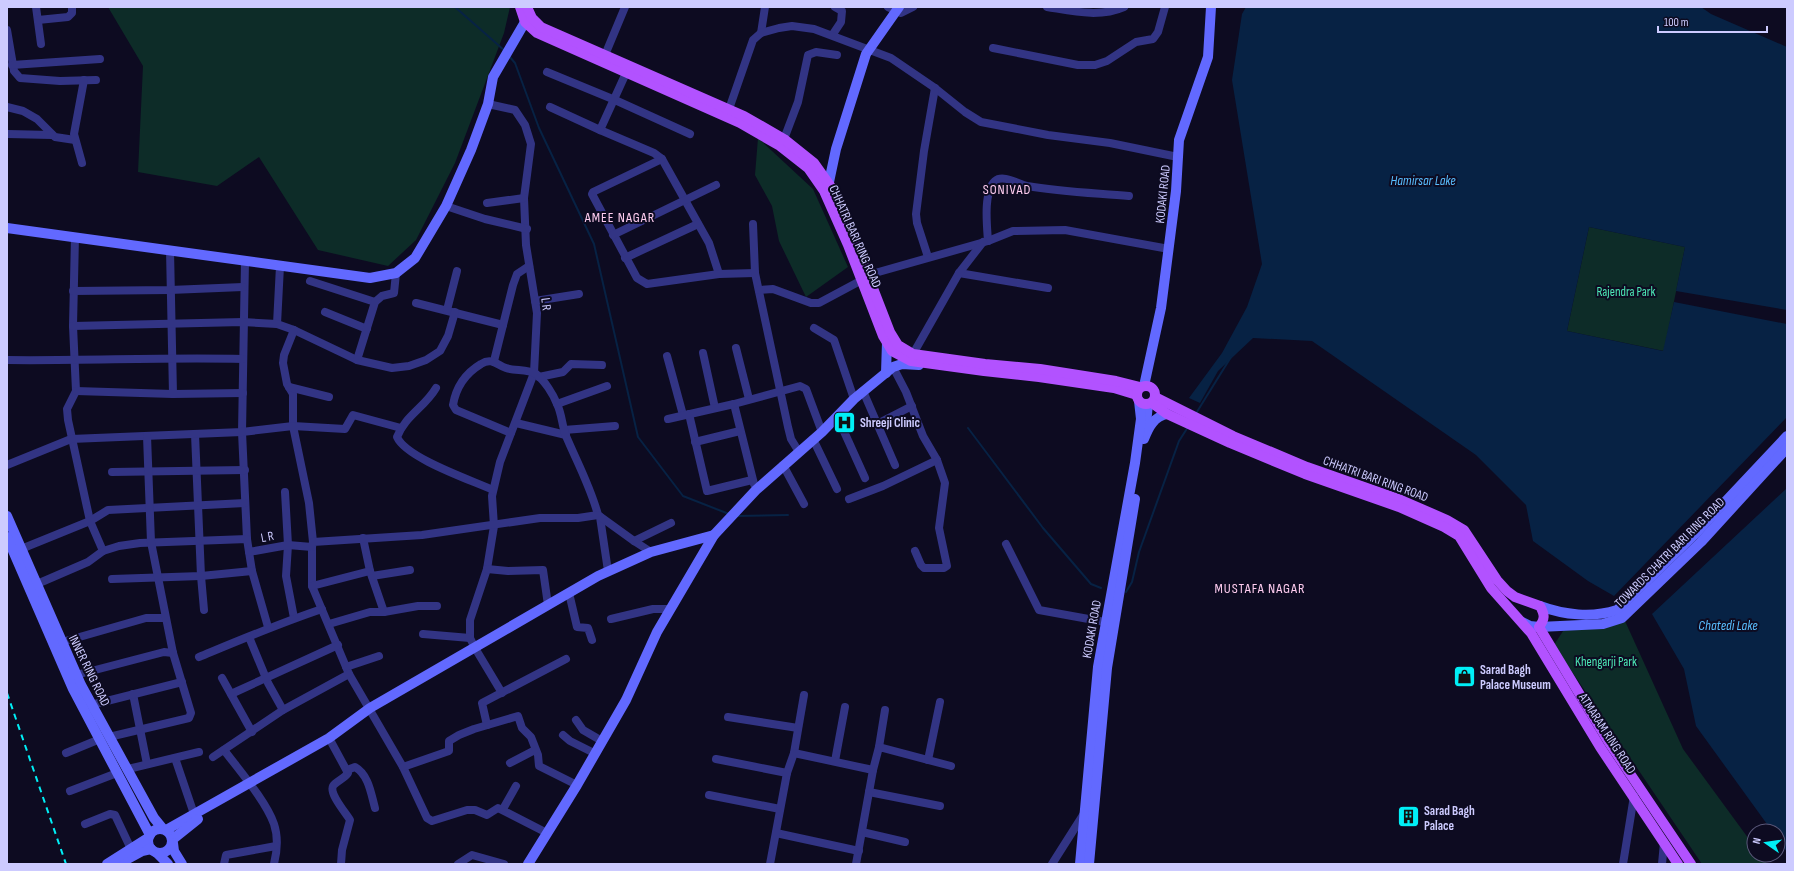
<svg xmlns="http://www.w3.org/2000/svg" width="1794" height="871" font-family="'Sofia Sans Condensed',sans-serif">
<rect width="100%" height="100%" fill="#0d0b21"/>
<g fill="#0d2c28">
<path d="M108,7H510L504,33L455,163L416,240L388,266L318,250L259,157L217,186L138,172L143,66Z"/>
<path d="M758,138L813,189L848,267L806,297L779,241L772,206L755,175Z"/>
<path d="M1589,227L1685,247L1664,351L1567,331Z"/>
<path d="M1625,621L1683,749L1754,846V855H1761L1767,864H1702L1554,645L1565,628Z"/>
</g>
<g fill="#072244">
<path d="M1246,7H1701L1711,14L1787,47V310L1676,291L1685,247L1589,227L1567,331L1663,351L1674,302L1787,324V417L1614,596L1588,581L1533,541L1526,505L1476,455L1312,341L1253,338L1218,371L1200,403L1189,398L1222,353L1247,307L1262,264L1232,80L1242,14Z"/>
<path d="M1787,488V852L1778,840V831H1772L1696,726L1684,669L1652,614Z"/>
</g>
<g fill="none" stroke-linecap="round" stroke-linejoin="round">
<g stroke="#072244" stroke-width="2">
<path d="M455,7L505,51"/>
<path d="M509,56L515,63L539,128L594,244L638,437L683,496L729,514"/>
<path d="M1195,415L1231,357"/>
<path d="M968,428L1043,528L1091,584L1101,588"/>
<path d="M737,516L788,515"/>
<path d="M1126,592L1132,582L1139,552L1179,441L1188,427"/>
</g>
<g stroke="#323484" stroke-width="8">
<path d="M36,7L41,44"/>
<path d="M888,7L901,13L913,7"/>
<path d="M1047,7C1072,11 1099,18 1124,7"/>
<path d="M38,20L68,17L72,13V7"/>
<path d="M7,30L14,71L20,78L60,81L96,80"/>
<path d="M761,33L765,7"/>
<path d="M833,34L841,22L842,11L835,7"/>
<path d="M993,48L1078,65H1095L1107,61L1136,42L1153,39L1158,32L1165,7"/>
<path d="M605,55L625,7"/>
<path d="M12,65L100,59"/>
<path d="M547,72L615,100L690,134"/>
<path d="M626,73L600,130L654,153L662,159L709,243L719,274"/>
<path d="M488,104L515,110L525,125L531,144L524,198L526,245L537,313L534,373L500,462L492,496L494,526L487,569L470,620V638L475,648L502,693"/>
<path d="M7,107L23,111L37,119L55,137L75,140"/>
<path d="M550,107L600,130"/>
<path d="M729,109L753,40L761,33L779,28L792,26L814,29L891,58L935,88L965,112L981,122L1048,135L1110,143L1178,157"/>
<path d="M7,134L52,135"/>
<path d="M784,139L798,102L808,55L816,52L837,55"/>
<path d="M662,159L593,192L592,194L637,278L647,284L719,274L755,273"/>
<path d="M82,163L74,134L84,80"/>
<path d="M487,203L524,198"/>
<path d="M446,206L485,219L527,229"/>
<path d="M753,224L755,273L788,427L791,439L799,452"/>
<path d="M613,235L716,185"/>
<path d="M75,237L73,326L76,391L67,409L68,420L90,521L103,551"/>
<path d="M988,241C987,226 983,192 995,181C1003,174 1018,184 1027,186C1061,192 1095,193 1129,196"/>
<path d="M170,250L173,394"/>
<path d="M928,257L917,223L916,214L924,151L935,88"/>
<path d="M625,258L698,224"/>
<path d="M245,261L242,432L247,539"/>
<path d="M959,273L1048,288"/>
<path d="M868,275L988,241L1013,231L1065,230L1169,249"/>
<path d="M310,281L375,302"/>
<path d="M759,290L773,289L811,303H819L862,280"/>
<path d="M73,291L170,290L243,287"/>
<path d="M535,301L579,294"/>
<path d="M416,303L503,325"/>
<path d="M447,310L457,271"/>
<path d="M325,312L367,329"/>
<path d="M277,324L280,266"/>
<path d="M73,326L243,322L277,324L294,330L357,360L392,368L409,366L426,360L440,351L448,336L455,312"/>
<path d="M814,328L834,340L854,399"/>
<path d="M294,330L284,355L283,363L287,384L293,394V426L309,503L313,542"/>
<path d="M736,348L749,399"/>
<path d="M703,353L715,408"/>
<path d="M913,354L959,273L983,242"/>
<path d="M667,356L683,415"/>
<path d="M7,360C86,361 164,357 243,359"/>
<path d="M357,360L375,302L382,296L394,293L396,273"/>
<path d="M494,361L513,285L517,274L529,266"/>
<path d="M893,367L906,392L923,436L937,460L945,483L939,528L947,566L944,568H924L921,565L915,551"/>
<path d="M539,377L563,372L571,364L602,365"/>
<path d="M289,387L329,397"/>
<path d="M436,388C425,407 405,416 397,437C406,458 471,480 493,490"/>
<path d="M76,391L173,394L243,393"/>
<path d="M863,391L895,465"/>
<path d="M557,404L607,386"/>
<path d="M734,404L754,484"/>
<path d="M689,414L707,491L752,480"/>
<path d="M837,416L865,478"/>
<path d="M668,419L734,404L800,386L806,389L822,432"/>
<path d="M516,423L566,435"/>
<path d="M877,424L912,406"/>
<path d="M564,430L615,426"/>
<path d="M511,433L456,410L453,405C456,387 466,373 481,364C492,357 497,365 506,368C515,371 528,369 536,374C545,381 553,394 557,404C562,414 562,426 566,436C577,462 591,488 598,515"/>
<path d="M195,434L201,576L204,610"/>
<path d="M813,439L837,489"/>
<path d="M695,442L740,431"/>
<path d="M7,465L71,439L242,432L293,426L345,429L353,415L401,428"/>
<path d="M783,465L804,504"/>
<path d="M112,472L245,470"/>
<path d="M285,492L288,545L286,576L294,618"/>
<path d="M849,499L883,486L937,460"/>
<path d="M600,517L608,571"/>
<path d="M363,538L370,571L384,612"/>
<path d="M634,541L671,523"/>
<path d="M1006,544L1039,610L1105,622"/>
<path d="M312,547V586L349,674L403,767L427,818L432,821L467,810H475L487,815L498,808L547,833"/>
<path d="M21,549L90,521L108,510L245,503"/>
<path d="M249,552L252,571L268,627"/>
<path d="M487,569L508,571L543,570L548,605"/>
<path d="M372,576L410,570"/>
<path d="M112,579L201,576L252,571"/>
<path d="M37,584L88,562L103,551L119,546L140,543L247,539L249,552L288,545L312,547L313,542L422,535L540,518H578L598,515L634,541L651,552"/>
<path d="M312,586L370,571"/>
<path d="M569,593L577,627L588,628L592,640"/>
<path d="M611,619L653,609H670"/>
<path d="M329,624L370,612H384L418,606H437"/>
<path d="M423,634L470,638"/>
<path d="M249,637L268,683L283,710"/>
<path d="M62,642L146,618H165"/>
<path d="M199,657C240,640 280,623 322,609"/>
<path d="M346,667L379,656"/>
<path d="M76,675L164,652L173,653"/>
<path d="M222,678L252,732"/>
<path d="M133,694L147,764"/>
<path d="M231,694L338,645"/>
<path d="M91,705L182,682"/>
<path d="M728,717L798,728"/>
<path d="M576,720L583,730L602,741"/>
<path d="M487,725L482,703L566,659"/>
<path d="M563,735L570,741L594,753"/>
<path d="M109,737L189,718L191,713L173,653L151,542L147,436"/>
<path d="M329,738L348,773C344,779 336,781 333,786C329,794 346,813 350,820L342,850L341,864"/>
<path d="M879,747L885,710"/>
<path d="M224,750C239,770 266,801 274,824C278,836 277,852 274,864"/>
<path d="M66,753L100,739"/>
<path d="M794,753L804,695"/>
<path d="M213,757L283,710L349,674"/>
<path d="M175,758L194,814"/>
<path d="M716,759L787,773"/>
<path d="M928,760L940,702"/>
<path d="M835,761L845,707"/>
<path d="M510,763L535,750"/>
<path d="M403,767L449,751V741L459,735L474,729L518,716L522,728L531,737L538,755L539,766L577,785"/>
<path d="M128,769L199,752"/>
<path d="M347,770L355,767C369,775 371,794 375,808"/>
<path d="M70,791L117,773"/>
<path d="M869,792L940,806"/>
<path d="M709,795L780,809"/>
<path d="M503,809L516,786"/>
<path d="M85,824L110,814L115,815L131,849"/>
<path d="M862,832L905,842"/>
<path d="M776,833L859,851"/>
<path d="M224,864L226,855L276,846"/>
<path d="M458,864L472,855L504,864"/>
<path d="M770,864L787,773L794,753L873,770"/>
<path d="M856,864L873,770L879,747L951,766"/>
<path d="M1052,864L1085,812"/>
<path d="M1623,864L1634,796"/>
<path d="M1662,864L1664,843"/>
</g>
<g stroke="#6269ff" stroke-width="10">
<path d="M825,189L829,182L836,149L866,54L899,7"/>
<path d="M7,228L370,278L396,273L415,258L446,206L471,150L488,104L493,77L525,22"/>
<path d="M886,373L887,342"/>
<path d="M1144,386L1161,308L1176,191L1179,140L1208,57L1211,7"/>
<path d="M1146,424L1148,404"/>
<path d="M1144,439C1149,426 1154,417 1167,414"/>
<path d="M7,516L81,685L154,818L163,829"/>
<path d="M7,537L73,689L150,835"/>
<path d="M1540,606C1564,615 1592,618 1617,610L1694,535L1787,436"/>
<path d="M1522,622L1530,626L1539,627L1603,624L1622,618L1701,542L1787,448"/>
<circle cx="160" cy="841" r="12"/>
<path d="M166,830L329,738L370,708L598,576L651,552L714,535"/>
<path d="M173,839L198,819"/>
<path d="M173,843L174,851L182,864"/>
<path d="M157,853L168,864"/>
<path d="M120,863L142,851L151,849"/>
<path d="M107,864L148,838"/>
<path d="M528,864L577,785L626,700L657,632L714,535L756,490L822,432L854,399L893,367L902,364L919,365"/>
<path d="M1080,864L1098,667L1135,463L1141,419L1139,401"/>
<path d="M1089,864L1107,668L1135,499"/>
</g>
<g stroke="#b252ff" stroke-width="10">
<path d="M520,7L525,22L537,33L740,123L780,146L808,168L824,191L848,245L883,336L892,351L911,361L984,371L1039,377L1114,388L1137,395"/>
<path d="M527,7L532,18L541,27L744,116L784,139L814,163L831,187L855,242L890,332L898,345L913,354L985,364L1040,369L1116,381L1140,387"/>
<circle cx="1146" cy="395" r="9"/>
<path d="M1155,397L1233,436L1307,467L1401,500L1447,520L1464,530L1497,580L1507,591L1515,597L1540,606C1545,615 1545,619 1539,627L1608,741L1691,864"/>
<path d="M1152,403L1167,414L1230,443L1305,474L1399,507L1444,527L1459,536L1491,588L1531,633L1600,747L1678,864"/>
</g>
<path stroke="#00eff6" stroke-width="2" stroke-dasharray="6 5" stroke-linecap="butt" d="M7,693L66,864"/>
</g>
<defs>
<symbol id="hospital-square" viewBox="-11 -11 22 22"><rect x="-9" y="-9" width="18" height="18" rx="4" fill="#00eff6" stroke="#0d0b21"/><path d="M-5-5h3v3.5h4V-5h3V5h-3V1.5h-4V5h-3Z" fill="#111"/></symbol>
<symbol id="shop-square" viewBox="-11 -11 22 22"><rect x="-9" y="-9" width="18" height="18" rx="4" fill="#00eff6" stroke="#0d0b21"/><path d="M-5-2.5h2.3a2.7 3.5 0 0 1 5.4 0H5L5.5 6h-11ZM-1.5-2.5h3a1.5 2.3 0 0 0-3 0Z" fill="#111"/></symbol>
<symbol id="building-square" viewBox="-11 -11 22 22"><rect x="-9" y="-9" width="18" height="18" rx="4" fill="#00eff6" stroke="#0d0b21"/><path d="M-4-6H4V6H1V3H-1V6H-4ZM-2.5-4.3h1.7v1.8h-1.7ZM.8-4.3h1.7v1.8H.8ZM-2.5-1h1.7V.8h-1.7ZM.8-1h1.7V.8H.8Z" fill="#111"/></symbol>
</defs>
<g fill-rule="evenodd">
<use href="#hospital-square" x="832" y="410" width="25" height="25"/>
<use href="#shop-square" x="1452" y="664" width="25" height="25"/>
<use href="#building-square" x="1396" y="804" width="25" height="25"/>
</g>
<g text-anchor="middle" stroke-width="4" stroke-linejoin="round" paint-order="stroke">
<g font-size="13" fill="#cdcbff" stroke="#0d0b21">
<text transform="translate(1162 194) rotate(-84)" y="5">KODAKI ROAD</text>
<text transform="translate(856 236) rotate(66)" y="5">CHHATRI BARI RING ROAD</text>
<text transform="translate(547 304) rotate(83)" y="5">L R</text>
<text transform="translate(1376 478) rotate(20)" y="5">CHHATRI BARI RING ROAD</text>
<text transform="translate(267 536) rotate(-11)" y="5">L R</text>
<text transform="translate(1669 552) rotate(-45)" y="5">TOWARDS CHATRI BARI RING ROAD</text>
<text transform="translate(1091 629) rotate(-80)" y="5">KODAKI ROAD</text>
<text transform="translate(90 670) rotate(64)" y="5">INNER RING ROAD</text>
<text transform="translate(1608 733) rotate(57)" y="5">ATMARAM RING ROAD</text>
</g>
<g font-size="13" fill="#4de9b7" stroke="#0d0b21">
<text x="1626" y="296">Rajendra Park</text>
<text x="1606" y="666">Khengarji Park</text>
</g>
<g font-size="13" font-weight="bold" fill="#cdcbff" stroke="#0d0b21" text-anchor="start">
<text x="860" y="427">Shreeji Clinic</text>
<text x="1480" y="674">Sarad Bagh<tspan x="1480" dy="15">Palace Museum</tspan></text>
<text x="1424" y="815">Sarad Bagh<tspan x="1424" dy="15">Palace</tspan></text>
</g>
<g font-size="14" font-style="italic" fill="#59beff" stroke="#0d0b21">
<text x="1423" y="185">Hamirsar Lake</text>
<text x="1728" y="630">Chatedi Lake</text>
</g>
<g font-size="14" letter-spacing="1" fill="#ffcdf0" stroke="#0d0b21">
<text x="1007" y="194">SONIVAD</text>
<text x="620" y="222">AMEE NAGAR</text>
<text x="1260" y="593">MUSTAFA NAGAR</text>
</g>
</g>
<rect width="1794" height="871" fill="none" stroke="#cdcbff" stroke-width="16"/>
<g transform="translate(1766 843) rotate(283)"><circle r="19" fill="#0d0b21" stroke="#5a587a"/>
<path d="M0-3L7 15L0 10L-7 15Z" fill="#00eff6"/>
<text y="-6" font-size="11" font-weight="bold" text-anchor="middle" fill="#cdcbff">N</text>
</g>
<path d="M1658 26v6h109v-6" fill="none" stroke="#cdcbff" stroke-width="2"/>
<text x="1664" y="26" font-size="12" fill="#cdcbff" stroke="#0d0b21" stroke-width="3" paint-order="stroke">100 m</text>
</svg>
